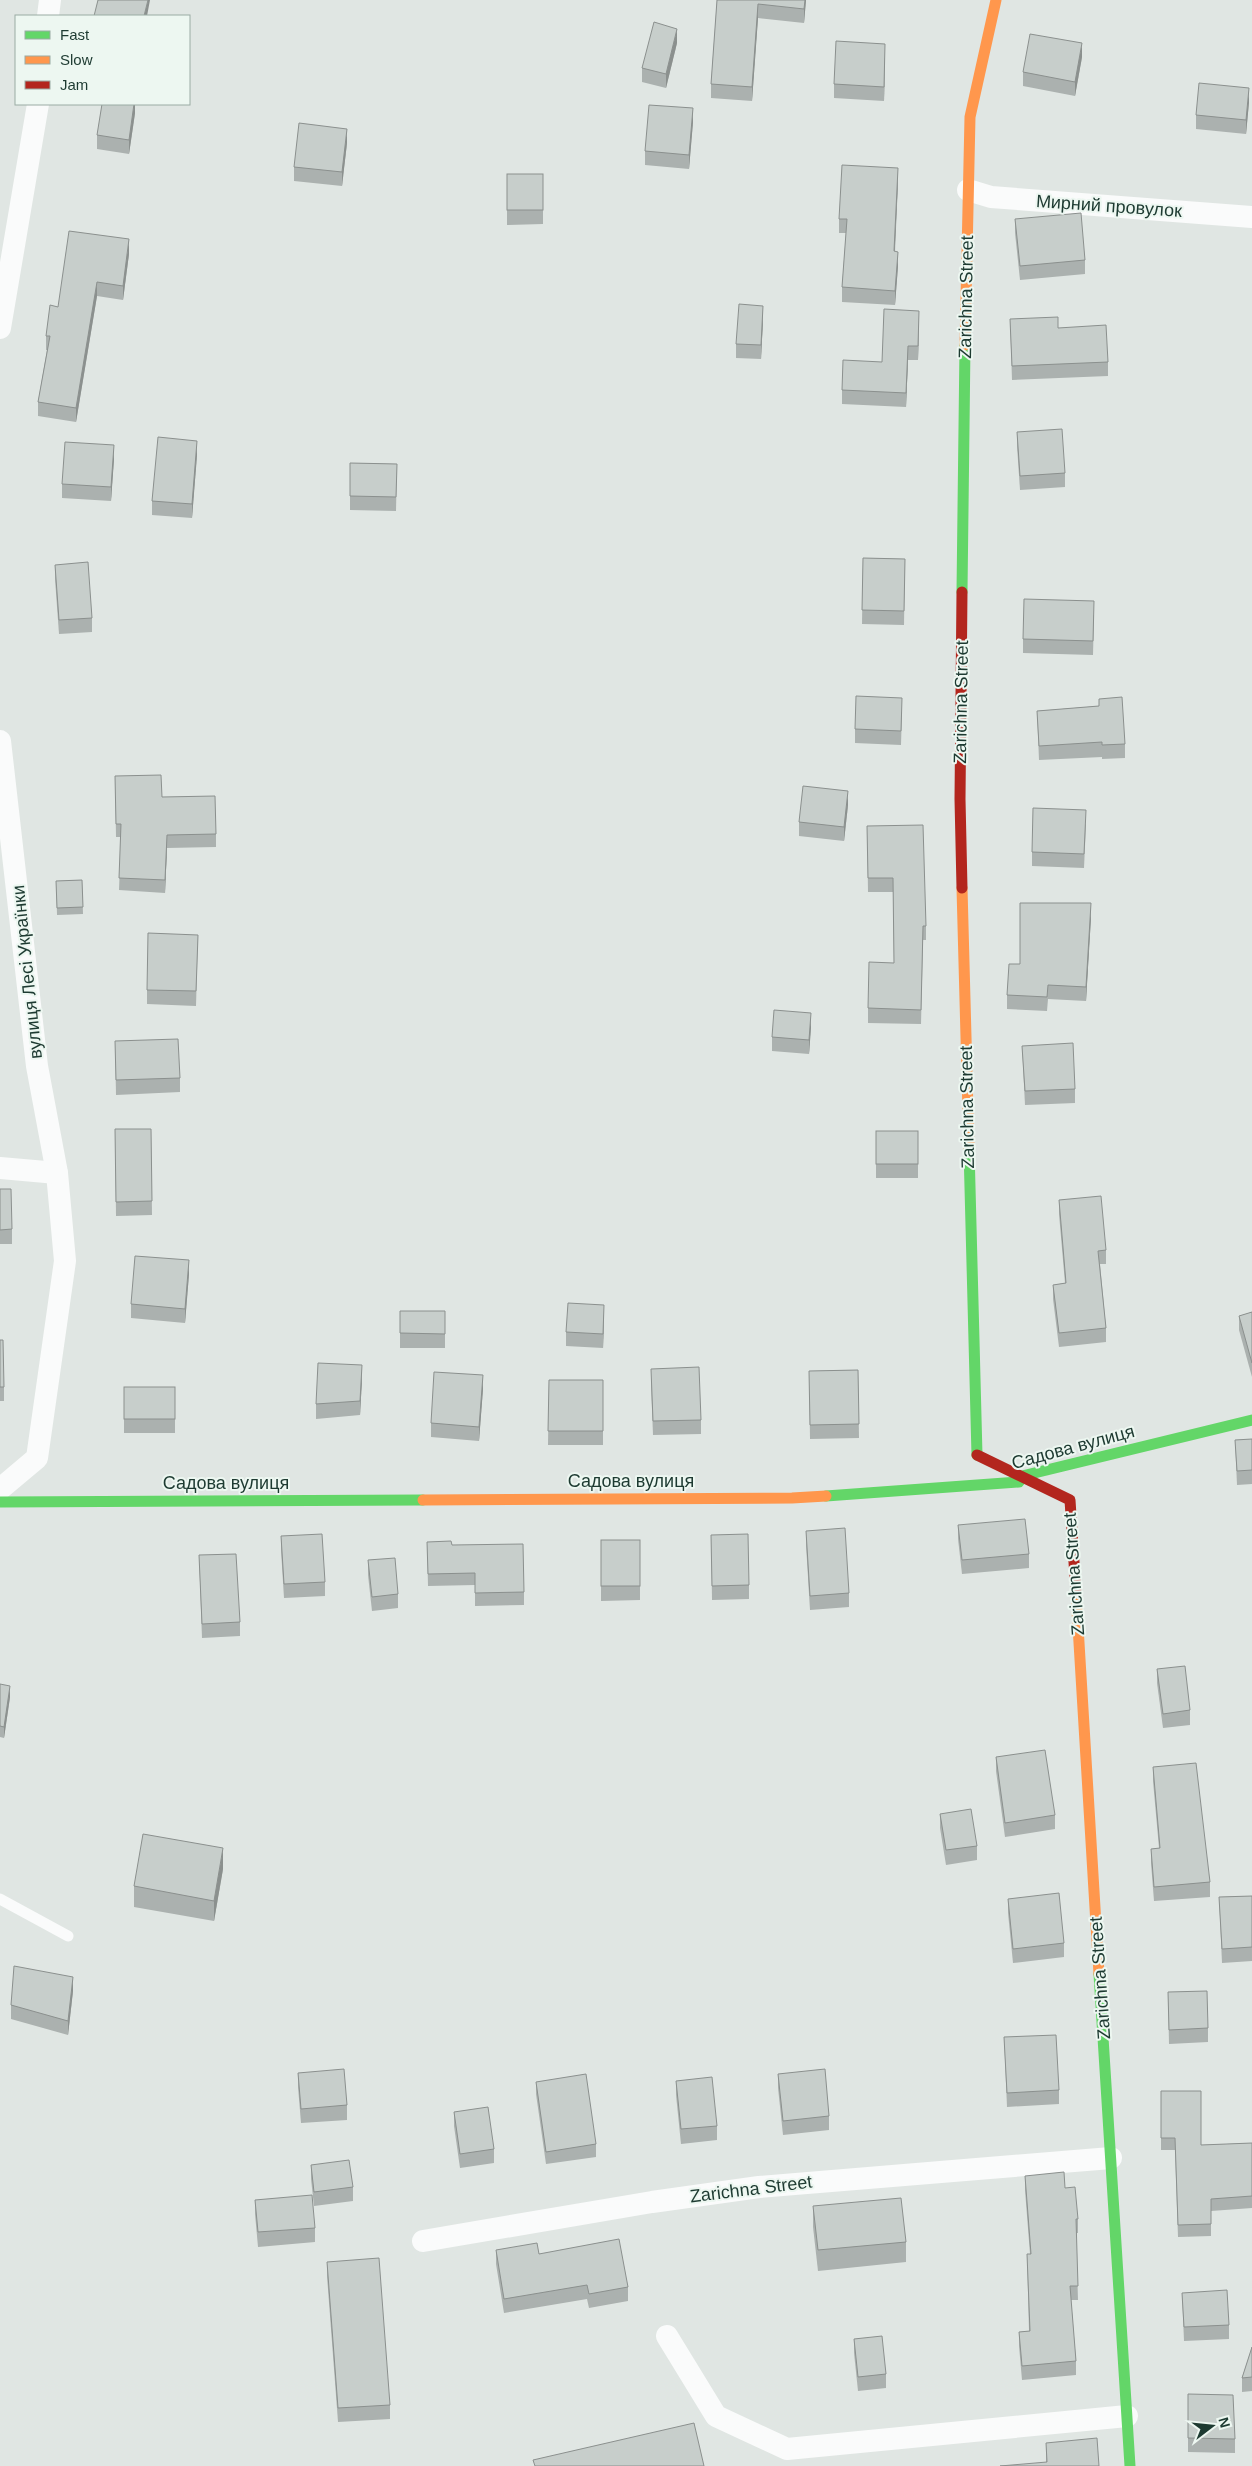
<svg xmlns="http://www.w3.org/2000/svg" width="1252" height="2466" font-family="Helvetica,sans-serif">
<rect width="100%" height="100%" fill="#e0e6e3"/>
<g fill="none" stroke-linecap="round" stroke-linejoin="round">
<path stroke="#fafbfb" stroke-width="11" d="M0,1899L68,1936"/>
<g stroke="#fafbfb" stroke-width="22">
<path d="M48,16L50,0"/>
<path d="M968,190L991,197L1252,217"/>
<path d="M0,328L38,104"/>
<path d="M0,741L37,1066L57,1173L65,1261L37,1458L0,1489"/>
<path d="M0,1168L57,1173"/>
<path d="M423,2241L652,2202L759,2187L1111,2158"/>
<path d="M667,2336L716,2416L787,2449L1127,2416"/>
</g>
<g stroke="#63d668" stroke-width="11">
<path d="M962,592L965,345"/>
<path d="M969,1149L977,1455"/>
<path d="M826,1496L1019,1482L1022,1476L1252,1420"/>
<path d="M0,1502L423,1500"/>
<path d="M1099,1974L1130,2466"/>
</g>
<g stroke="#ff974d" stroke-width="11">
<path d="M965,345L970,117L996,0"/>
<path d="M962,888L969,1149"/>
<path d="M423,1500L792,1498L826,1496"/>
<path d="M1076,1593L1099,1974"/>
</g>
<g stroke="#b3261e" stroke-width="11">
<path d="M962,888L960,799L962,592"/>
<path d="M977,1455L1070,1500L1076,1593"/>
</g>
</g>
<g fill="#abb1af">
<path d="M717,0H806L804,23L758,18L752,101L711,98V84Z"/>
<path d="M677,43L666,88L642,82V68Z"/>
<path d="M1082,57L1075,96L1023,86V72Z"/>
<path d="M885,58L884,101L834,98V84Z"/>
<path d="M1249,102L1246,134L1196,129V115Z"/>
<path d="M135,104V113L129,154L97,149V135Z"/>
<path d="M693,122L689,169L645,165V151Z"/>
<path d="M347,143L342,186L294,181V167Z"/>
<path d="M507,174H543V224L507,225Z"/>
<path d="M898,182L895,252L898,266L895,305L842,302V287L846,233H839V219Z"/>
<path d="M1015,219L1085,260V274L1020,280L1015,233Z"/>
<path d="M129,254L123,300L97,296L76,422L38,416V402L47,350H46V336L58,307Z"/>
<path d="M1010,319L1058,328L1108,362V376L1012,380Z"/>
<path d="M763,320L761,359L736,358V344Z"/>
<path d="M919,325L918,360H908L906,407L842,404V390L882,362Z"/>
<path d="M1017,432L1065,473V487L1020,490L1017,446Z"/>
<path d="M197,455L192,518L152,515V501Z"/>
<path d="M114,459L111,501L62,498V484Z"/>
<path d="M350,463L397,464L396,511L350,510Z"/>
<path d="M863,558L905,559L904,625L862,624Z"/>
<path d="M55,565L92,618V632L59,634L55,579Z"/>
<path d="M1094,615L1093,655L1023,653V639Z"/>
<path d="M1099,699L1125,744V758L1102,759V757L1039,760L1037,711L1099,706Z"/>
<path d="M902,712L901,745L855,743V729Z"/>
<path d="M115,776L162,797L216,834V847L167,848L165,893L119,890L121,837H116Z"/>
<path d="M848,805L844,841L799,836V822Z"/>
<path d="M1086,824L1084,868L1032,866V852Z"/>
<path d="M867,826L926,926V940H923L921,1024L868,1023V1008L894,963L893,892H868Z"/>
<path d="M82,880L83,914L57,915L56,881Z"/>
<path d="M1091,917L1086,1001L1048,999L1047,1011L1007,1009V995L1020,964Z"/>
<path d="M198,935L196,1006L147,1004V990Z"/>
<path d="M811,1027L809,1054L772,1051V1037Z"/>
<path d="M115,1041L180,1078V1092L116,1095Z"/>
<path d="M1022,1046L1075,1089V1103L1025,1105Z"/>
<path d="M115,1129H151L152,1215L116,1216Z"/>
<rect x="876" y="1131" width="42" height="47"/>
<path d="M0,1189L12,1229V1244H0Z"/>
<path d="M1059,1200L1106,1250V1264H1100L1106,1328V1342L1059,1347L1053,1299V1285L1065,1283L1059,1214Z"/>
<path d="M189,1274L185,1323L131,1318V1304Z"/>
<rect x="400" y="1311" width="45" height="37"/>
<path d="M1252,1312V1377L1239,1330V1316Z"/>
<path d="M604,1319L603,1348L566,1346V1332Z"/>
<path d="M0,1340L4,1387V1401H0Z"/>
<path d="M858,1370L859,1438L810,1439L809,1371Z"/>
<path d="M362,1379L360,1415L316,1419V1404Z"/>
<path d="M549,1380H603V1445H548Z"/>
<path d="M651,1383L701,1420V1434L653,1435Z"/>
<rect x="124" y="1387" width="51" height="46"/>
<path d="M483,1389L479,1441L431,1437V1423Z"/>
<path d="M1252,1439V1484L1237,1485L1235,1440Z"/>
<path d="M958,1525L1029,1554V1568L962,1574L958,1539Z"/>
<path d="M806,1531L849,1593V1607L810,1610L806,1545Z"/>
<path d="M711,1535L749,1585V1599L712,1600Z"/>
<path d="M281,1536L325,1582V1596L284,1598L281,1550Z"/>
<path d="M601,1540H640V1600L601,1601Z"/>
<path d="M427,1542L452,1545L524,1592V1605L475,1606V1585L428,1586Z"/>
<path d="M199,1555L240,1622V1636L202,1638Z"/>
<path d="M368,1560L398,1594V1608L372,1611L368,1575Z"/>
<path d="M1157,1669L1190,1710V1725L1163,1728L1157,1683Z"/>
<path d="M0,1684L10,1697L4,1738L0,1737Z"/>
<path d="M996,1757L1055,1815V1829L1005,1837L996,1771Z"/>
<path d="M1153,1767L1210,1882V1897L1154,1901L1151,1863V1849L1159,1848L1153,1781Z"/>
<path d="M940,1814L977,1846V1860L946,1865L940,1828Z"/>
<path d="M223,1869L214,1921L134,1907V1886Z"/>
<path d="M1252,1896V1961L1222,1963L1219,1897Z"/>
<path d="M1008,1899L1064,1943V1957L1013,1963L1008,1913Z"/>
<path d="M73,1991L68,2035L11,2019V2005Z"/>
<path d="M1168,1992L1208,2028V2042L1169,2044Z"/>
<path d="M1004,2037L1059,2090V2104L1007,2107Z"/>
<path d="M298,2073L347,2105V2120L301,2123L298,2087Z"/>
<path d="M778,2074L829,2116V2130L783,2135L778,2088Z"/>
<path d="M676,2081L717,2126V2140L681,2144L676,2095Z"/>
<path d="M536,2082L596,2144V2157L546,2164L536,2094Z"/>
<path d="M1161,2091L1201,2145L1252,2143V2208L1211,2211V2236L1178,2237L1175,2150H1161Z"/>
<path d="M454,2112L494,2149V2163L460,2168L454,2126Z"/>
<path d="M311,2165L353,2187V2201L314,2206L311,2179Z"/>
<path d="M1025,2176L1065,2188L1078,2219V2233H1076L1078,2300H1071L1076,2361V2375L1022,2380L1019,2346V2332L1029,2331L1027,2254H1030L1025,2190Z"/>
<path d="M255,2200L315,2228V2242L258,2247L255,2214Z"/>
<path d="M813,2206L906,2242V2262L818,2271L813,2227Z"/>
<path d="M496,2250L539,2254L628,2287V2301L589,2308L587,2299L504,2313L496,2264Z"/>
<path d="M327,2262L390,2405V2419L338,2422L327,2276Z"/>
<path d="M1182,2293L1229,2325V2339L1184,2341Z"/>
<path d="M854,2339L886,2374V2388L858,2391L854,2353Z"/>
<path d="M1252,2347V2391L1242,2392V2378Z"/>
<path d="M1188,2438L1235,2439V2453L1188,2452Z"/>
<path d="M1046,2443L1099,2466L1046,2463Z"/>
</g>
<g fill="#8b908e">
<path d="M148,0H150L147,16H144Z"/>
<path d="M805,0H806L804,23V9Z"/>
<path d="M758,4V18L752,101V87Z"/>
<path d="M677,29V43L666,88V74Z"/>
<path d="M1082,43V57L1075,96V82Z"/>
<path d="M885,44V58L884,101V87Z"/>
<path d="M1249,88V102L1246,134V120Z"/>
<path d="M134,104H135V113L129,154V140Z"/>
<path d="M693,108V122L689,169V155Z"/>
<path d="M347,129V143L342,186V172Z"/>
<path d="M898,168V182L894,266V251Z"/>
<path d="M129,239V254L123,300V286Z"/>
<path d="M898,252V266L895,305V291Z"/>
<path d="M97,282V296L76,422V408Z"/>
<path d="M763,306V320L761,359V345Z"/>
<path d="M919,311V325L918,360V346Z"/>
<path d="M908,346V360L906,407V393Z"/>
<path d="M197,441V455L192,518V504Z"/>
<path d="M114,445V459L111,501V487Z"/>
<path d="M848,791V805L844,841V827Z"/>
<path d="M167,835V848L165,893V880Z"/>
<path d="M1091,903V917L1086,1001V987Z"/>
<path d="M811,1013V1027L809,1054V1040Z"/>
<path d="M189,1260V1274L185,1323V1309Z"/>
<path d="M604,1305V1319L603,1348V1334Z"/>
<path d="M362,1365V1379L360,1415V1401Z"/>
<path d="M483,1375V1389L479,1441V1427Z"/>
<path d="M10,1686V1697L4,1738V1727Z"/>
<path d="M223,1848V1869L214,1921V1901Z"/>
<path d="M73,1977V1991L68,2035V2021Z"/>
</g>
<g fill="#c7cecb" stroke="#8b908e">
<path d="M98,0H148L144,16H94Z"/>
<path d="M717,0H805L804,9L758,4L752,87L711,84Z"/>
<path d="M654,22L677,29L666,74L642,68Z"/>
<path d="M1030,34L1082,43L1075,82L1023,72Z"/>
<path d="M836,41L885,44L884,87L834,84Z"/>
<path d="M1199,83L1249,88L1246,120L1196,115Z"/>
<path d="M102,104H134L129,140L97,135Z"/>
<path d="M649,105L693,108L689,155L645,151Z"/>
<path d="M299,123L347,129L342,172L294,167Z"/>
<path d="M842,165L898,168L894,251L898,252L895,291L842,287L847,219H839Z"/>
<rect x="507" y="174" width="36" height="36"/>
<path d="M1081,213L1085,260L1020,266L1015,219Z"/>
<path d="M69,231L129,239L123,286L97,282L76,408L38,402L50,336H46L50,305L58,307Z"/>
<path d="M739,304L763,306L761,345L736,344Z"/>
<path d="M884,309L919,311L918,346H908L906,393L842,390L843,360L882,362Z"/>
<path d="M1058,317V328L1106,325L1108,362L1012,366L1010,319Z"/>
<path d="M1062,429L1065,473L1020,476L1017,432Z"/>
<path d="M158,437L197,441L192,504L152,501Z"/>
<path d="M65,442L114,445L111,487L62,484Z"/>
<path d="M350,463L397,464L396,497L350,496Z"/>
<path d="M863,558L905,559L904,611L862,610Z"/>
<path d="M88,562L92,618L59,620L55,565Z"/>
<path d="M1024,599L1094,601L1093,641L1023,639Z"/>
<path d="M856,696L902,698L901,731L855,729Z"/>
<path d="M1122,697L1125,744L1102,745V742L1039,746L1037,711L1099,706V699Z"/>
<path d="M161,775L162,797L215,796L216,834L167,835L165,880L119,878L121,824H116L115,776Z"/>
<path d="M803,786L848,791L844,827L799,822Z"/>
<path d="M1033,808L1086,810L1084,854L1032,852Z"/>
<path d="M923,825L926,926H923L921,1010L868,1008L869,962L894,963L893,878H868L867,826Z"/>
<path d="M82,880L83,907L57,908L56,881Z"/>
<path d="M1020,903H1091L1086,987L1048,985L1047,997L1007,995L1009,964H1020Z"/>
<path d="M148,933L198,935L196,991L147,990Z"/>
<path d="M774,1010L811,1013L809,1040L772,1037Z"/>
<path d="M178,1039L180,1078L116,1080L115,1041Z"/>
<path d="M1073,1043L1075,1089L1025,1091L1022,1046Z"/>
<path d="M115,1129H151L152,1201L116,1202Z"/>
<rect x="876" y="1131" width="42" height="33"/>
<path d="M0,1189H11L12,1229L0,1230Z"/>
<path d="M1101,1196L1106,1250L1098,1251L1106,1328L1059,1333L1053,1285L1066,1283L1059,1200Z"/>
<path d="M135,1256L189,1260L185,1309L131,1304Z"/>
<path d="M568,1303L604,1305L603,1334L566,1332Z"/>
<path d="M400,1311H445V1334L400,1333Z"/>
<path d="M1252,1312V1363L1239,1316Z"/>
<path d="M0,1340H3L4,1387H0Z"/>
<path d="M318,1363L362,1365L360,1401L316,1404Z"/>
<path d="M699,1367L701,1420L653,1421L651,1369Z"/>
<path d="M858,1370L859,1424L810,1425L809,1371Z"/>
<path d="M434,1372L483,1375L479,1427L431,1423Z"/>
<path d="M549,1380H603V1431H548Z"/>
<rect x="124" y="1387" width="51" height="32"/>
<path d="M1252,1439V1470L1237,1471L1235,1440Z"/>
<path d="M1025,1519L1029,1554L962,1560L958,1525Z"/>
<path d="M845,1528L849,1593L810,1596L806,1531Z"/>
<path d="M322,1534L325,1582L284,1584L281,1536Z"/>
<path d="M748,1534L749,1585L712,1586L711,1535Z"/>
<rect x="601" y="1540" width="39" height="46"/>
<path d="M451,1541L452,1545L523,1544L524,1592L475,1593V1573L428,1574L427,1542Z"/>
<path d="M236,1554L240,1622L202,1624L199,1555Z"/>
<path d="M395,1558L398,1594L372,1597L368,1560Z"/>
<path d="M1185,1666L1190,1710L1163,1714L1157,1669Z"/>
<path d="M0,1684L10,1686L4,1727L0,1726Z"/>
<path d="M1045,1750L1055,1815L1005,1823L996,1757Z"/>
<path d="M1196,1763L1210,1882L1154,1887L1151,1849L1160,1848L1153,1767Z"/>
<path d="M971,1809L977,1846L946,1850L940,1814Z"/>
<path d="M143,1834L223,1848L214,1901L134,1886Z"/>
<path d="M1059,1893L1064,1943L1013,1949L1008,1899Z"/>
<path d="M1252,1896V1947L1222,1949L1219,1897Z"/>
<path d="M14,1966L73,1977L68,2021L11,2005Z"/>
<path d="M1207,1991L1208,2028L1169,2030L1168,1992Z"/>
<path d="M1056,2035L1059,2090L1007,2093L1004,2037Z"/>
<path d="M344,2069L347,2105L301,2109L298,2073Z"/>
<path d="M825,2069L829,2116L783,2121L778,2074Z"/>
<path d="M586,2074L596,2144L546,2152L536,2082Z"/>
<path d="M712,2077L717,2126L681,2129L676,2081Z"/>
<path d="M1161,2091H1201V2145L1252,2143V2196L1211,2199V2224L1178,2225L1175,2138H1161Z"/>
<path d="M488,2107L494,2149L460,2154L454,2112Z"/>
<path d="M349,2160L353,2187L314,2192L311,2165Z"/>
<path d="M1064,2172L1065,2188L1075,2187L1078,2219H1076L1078,2286H1070L1076,2361L1022,2366L1019,2332L1030,2331L1027,2254H1031L1025,2176Z"/>
<path d="M312,2195L315,2228L258,2232L255,2200Z"/>
<path d="M901,2198L906,2242L818,2250L813,2206Z"/>
<path d="M619,2239L628,2287L589,2294L587,2285L504,2299L496,2250L537,2243L539,2254Z"/>
<path d="M379,2258L390,2405L338,2408L327,2262Z"/>
<path d="M1227,2290L1229,2325L1184,2327L1182,2293Z"/>
<path d="M882,2336L886,2374L858,2377L854,2339Z"/>
<path d="M1252,2347V2377L1242,2378Z"/>
<path d="M1188,2394L1233,2395L1235,2439L1188,2438Z"/>
<path d="M694,2423L704,2466H535L533,2460Z"/>
<path d="M1097,2438L1099,2466H1000L1047,2462L1046,2443Z"/>
</g>
<g text-anchor="middle" stroke-width="4" stroke-linejoin="round" paint-order="stroke">
<g font-size="18" fill="#1d3a31" stroke="#edf7f1">
<text transform="translate(1109 206) rotate(4)" y="6">Мирний провулок</text>
<text transform="translate(966 297) rotate(-89)" y="6">Zarichna Street</text>
<text transform="translate(961 702) rotate(-89)" y="6">Zarichna Street</text>
<text transform="translate(27 972) rotate(-96)" y="6">вулиця Лесі Українки</text>
<text transform="translate(967 1107) rotate(-91)" y="6">Zarichna Street</text>
<text transform="translate(1073 1447) rotate(-15)" y="6">Садова вулиця</text>
<text x="631" y="1487">Садова вулиця</text>
<text x="226" y="1489">Садова вулиця</text>
<text transform="translate(1074 1574) rotate(-94)" y="6">Zarichna Street</text>
<text transform="translate(1100 1978) rotate(-94)" y="6">Zarichna Street</text>
<text transform="translate(751 2189) rotate(-7)" y="6">Zarichna Street</text>
</g>
</g>
<rect x="15" y="15" width="175" height="90" fill="#edf7f1" stroke="#9aaba4"/>
<rect x="25" y="31" width="25" height="8" fill="#63d668" stroke="#9aaba4"/>
<text x="60" y="40" font-size="15" fill="#1d3a31">Fast</text>
<rect x="25" y="56" width="25" height="8" fill="#ff974d" stroke="#9aaba4"/>
<text x="60" y="65" font-size="15" fill="#1d3a31">Slow</text>
<rect x="25" y="81" width="25" height="8" fill="#b3261e" stroke="#9aaba4"/>
<text x="60" y="90" font-size="15" fill="#1d3a31">Jam</text>
<g transform="translate(1212 2426) rotate(74)" stroke="#edf7f1" stroke-width="4" paint-order="stroke">
<path d="M0-4L9 19L0 12L-9 19Z" fill="#1d3a31"/>
<text y="-8" font-size="14" font-weight="bold" text-anchor="middle" fill="#1d3a31">N</text>
</g>
</svg>
